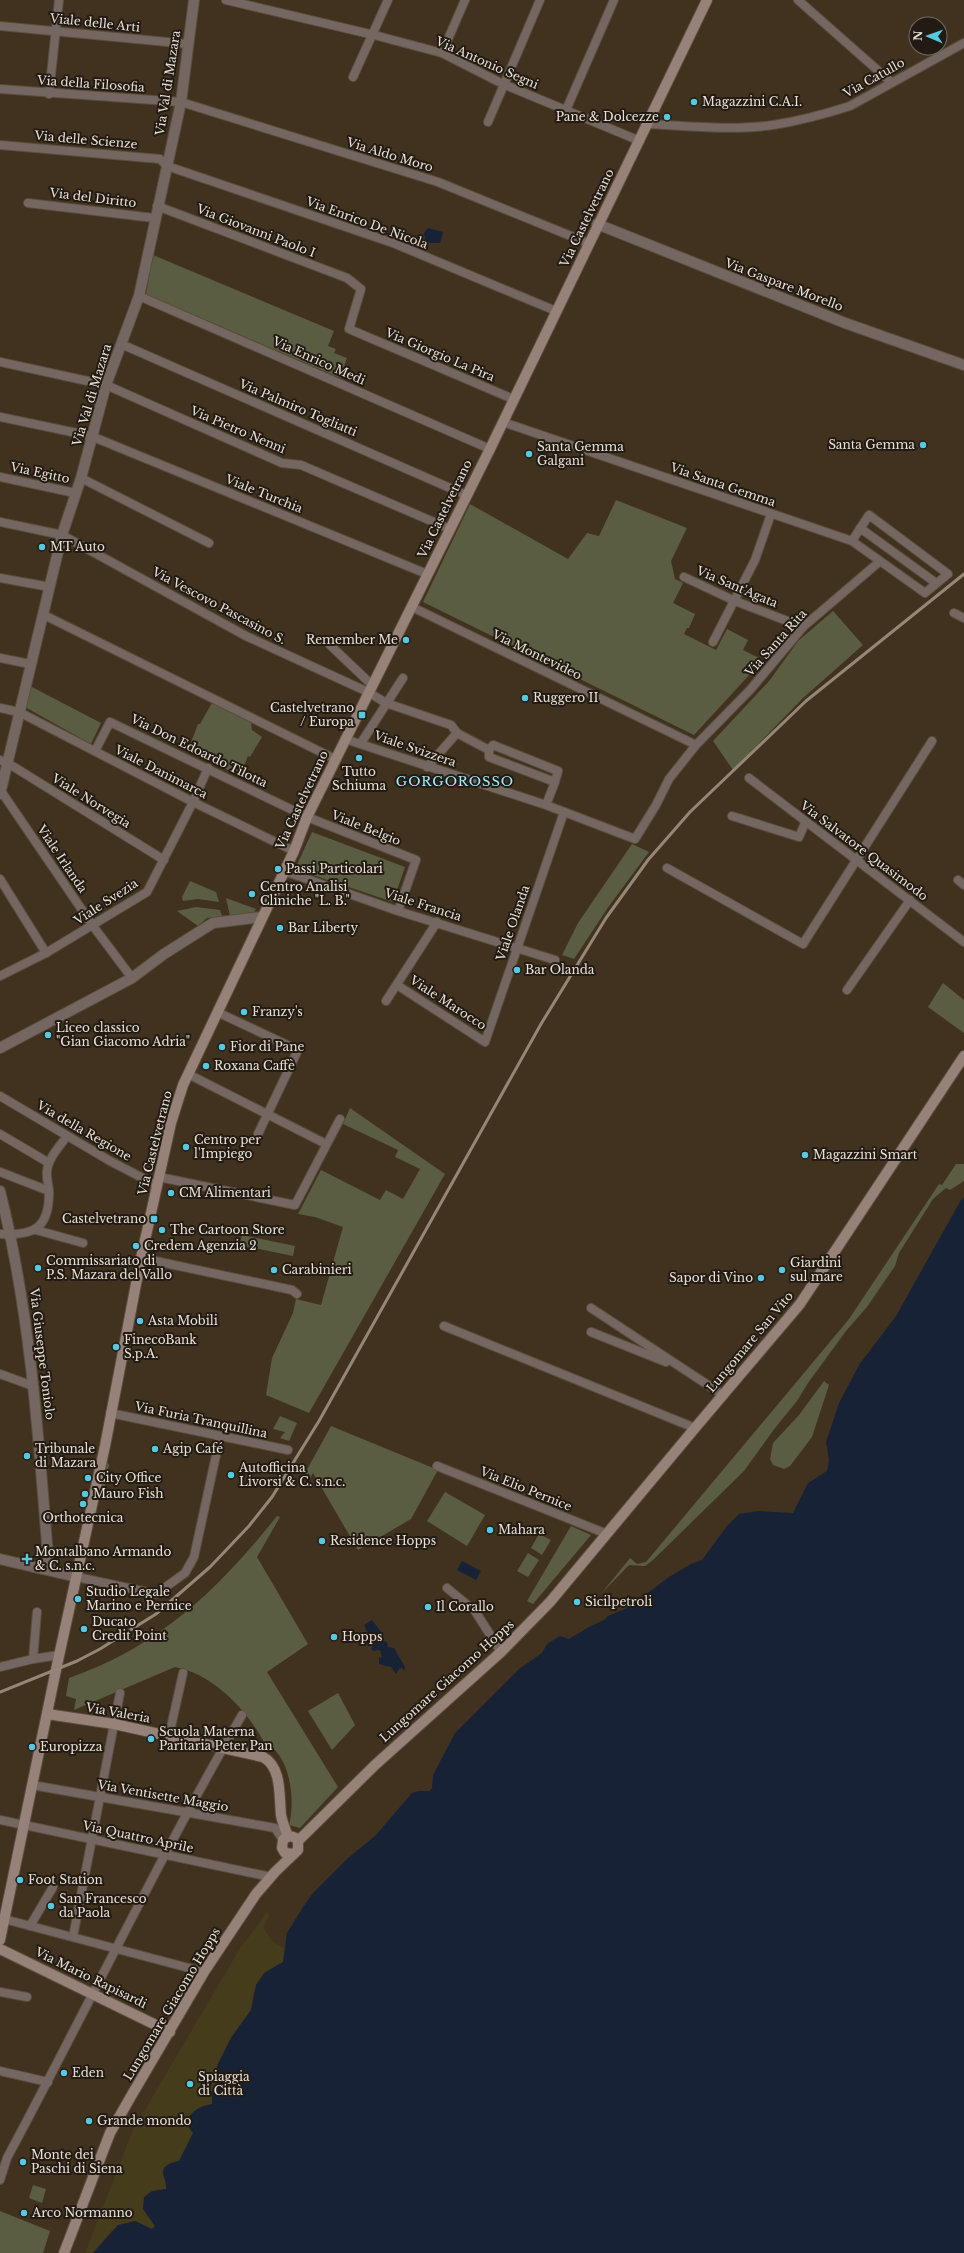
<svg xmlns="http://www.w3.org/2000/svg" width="964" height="2253" font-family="'Libre Baskerville',serif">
<rect width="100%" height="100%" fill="#41321f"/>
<g fill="#5a5d42">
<path d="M153,255L334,331L328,346L336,349L334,353L347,358L340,378L146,294Z"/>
<path d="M616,500L687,528L671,561L675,579L683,583L673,603L695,614L689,628H687L684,634L716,650L727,629L748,640L743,650L763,660L694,735L423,602L470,504L568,559L587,533L599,536Z"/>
<path d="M833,611L863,645L803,698L733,770L713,741L770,680L798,641Z"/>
<path d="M30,686L101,723L91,744L25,707Z"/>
<path d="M213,701L251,722L252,730L262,737L250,757L248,756L240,776L188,750L198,724H200Z"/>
<path d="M312,832L405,867L393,902L295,869Z"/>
<path d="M632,844L649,852L609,906L574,959L562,955L578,923Z"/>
<path d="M190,881L216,892L219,902L198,899L183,901L182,897Z"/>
<path d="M226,898L256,909L254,912L230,916Z"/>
<path d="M196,907L220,910L222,916L207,918L198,926L177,911Z"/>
<path d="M943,983L964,1000V1033L928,1007Z"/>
<path d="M350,1108L445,1174L309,1413L266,1395L272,1358L293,1313L296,1299L321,1305L343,1227L315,1217L298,1214L321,1170L380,1200L386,1190L403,1199L420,1169L395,1157L398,1150L343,1124Z"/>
<path d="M956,1164H964V1181L950,1190L946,1188L933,1199L899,1253L895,1266L867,1307L846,1331L808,1383L797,1401L775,1428L744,1471L653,1560L645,1566L629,1565L601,1594L630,1558L637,1564L646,1562L849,1319L939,1184L942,1185Z"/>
<path d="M242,1235L295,1246L293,1256L240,1245Z"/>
<path d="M824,1381L829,1385L812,1437L790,1466L784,1469L773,1465L770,1459L773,1443L799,1415Z"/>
<path d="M280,1416L297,1423L289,1441L280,1438L285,1432L273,1429Z"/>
<path d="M331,1426L438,1470L411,1519L358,1550L313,1473L310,1478L304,1475Z"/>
<path d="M107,1462L109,1465L103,1495L101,1499L99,1498Z"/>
<path d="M445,1492L485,1515L467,1546L427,1521Z"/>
<path d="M277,1516L280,1517L257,1557L308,1644L267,1672L338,1787L300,1828L289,1825C295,1802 291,1767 275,1750H268C251,1714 216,1675 175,1667L74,1710L76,1699L66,1696L69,1678C159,1647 219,1589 277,1516Z"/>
<path d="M571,1526L591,1535L533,1604L527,1601Z"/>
<path d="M539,1534L551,1540L542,1555L531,1548Z"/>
<path d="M528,1553L539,1560L528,1577L517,1571Z"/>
<path d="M338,1693L355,1725L332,1750L308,1711Z"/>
<path d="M33,2185L46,2189L42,2203L29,2198Z"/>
<path d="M0,2211L50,2231L43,2253H0Z"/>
</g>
<path fill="#453c1c" d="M267,1912L269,1917L263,1928L272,1941L285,1949L283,1962L275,1966L253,1994L251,2010L231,2037L217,2066L220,2082L218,2089L212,2095V2104L194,2111L188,2117L193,2133L179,2161L171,2162C156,2175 168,2176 166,2189L157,2190L147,2194L146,2215L155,2226L152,2230L147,2226L111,2231L93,2253H85L133,2130L239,1950Z"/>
<g fill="#182237">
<path d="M428,228L443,232L440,243H430L425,240L424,233Z"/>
<path d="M964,1198V2253H93L118,2225L135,2221L152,2229L155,2226L143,2209L144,2197L152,2191L166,2189C168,2177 152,2167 179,2161L193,2133L186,2124C190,2112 199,2106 212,2104V2095L210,2092L218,2089L220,2082L217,2072V2066L231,2038L251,2010L256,1985L264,1973L283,1962L287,1933L303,1907L313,1893L348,1858L375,1836L412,1793L418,1791H429L432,1788L433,1775L455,1733L519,1669L542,1653L547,1644L560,1636L569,1639L589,1627L604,1620L608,1616L629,1607L669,1577L691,1564L702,1560L727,1526L739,1514L758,1511L793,1513L808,1483L827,1471L829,1460L826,1442L839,1403L859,1365L896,1316L961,1200Z"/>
<path d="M462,1561L481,1571L476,1580L457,1570Z"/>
<path d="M372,1620L382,1633L383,1641L387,1642L388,1647L394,1648L405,1667L404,1671L402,1668L399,1669L396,1674L391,1667L379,1664V1658L382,1657L380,1650L373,1651L371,1648L375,1644L366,1640L367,1632L364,1625Z"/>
</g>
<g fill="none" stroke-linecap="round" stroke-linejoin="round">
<defs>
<g id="minor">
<path d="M226,0L374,35L442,53L503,84L640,141"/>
<path d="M798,0L891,82"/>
<path d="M0,26L188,44"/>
<path d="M442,53L465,0"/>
<path d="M353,77L388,0"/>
<path d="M0,89L181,102L438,182L588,243"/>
<path d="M49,94L59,0"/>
<path d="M566,110L614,0"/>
<path d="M488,122L540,0"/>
<path d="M647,124C689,126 732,131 773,125C799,121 825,114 850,106L964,43"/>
<path d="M0,145L160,159L167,166L393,243L556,311"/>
<path d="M28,203L154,218"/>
<path d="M157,206L347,278L361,289L349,329L513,399"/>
<path d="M139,296L490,449"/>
<path d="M121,344L466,495"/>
<path d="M0,362L106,385L282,463L301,465L450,529"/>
<path d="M0,417L91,436L427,574"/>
<path d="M503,422L852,541L925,593L948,574L869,515L852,541"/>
<path d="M0,477L75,493"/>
<path d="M81,478L209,543"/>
<path d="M0,522L62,535L246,636L368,692L386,703L451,725L457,733L489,750"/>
<path d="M860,528L936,583"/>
<path d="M684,577L735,601L803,627"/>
<path d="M0,578L50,587"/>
<path d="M412,607L696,745"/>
<path d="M954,613L964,618"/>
<path d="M44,615L335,759"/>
<path d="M713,642L755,560L771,514"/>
<path d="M330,645L372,685"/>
<path d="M0,658L30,664"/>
<path d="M0,708L19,712L193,802L294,851"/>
<path d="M345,739L546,805L635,839L656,805L669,779L696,745L750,690L803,627L879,562"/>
<path d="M361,743L403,678"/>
<path d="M493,745L558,771L555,782L489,757V750Z"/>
<path d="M95,751L110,722L307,817L416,860L398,911"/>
<path d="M0,760L6,762L164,860"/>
<path d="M427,767L457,733"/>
<path d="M749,778L964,942"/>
<path d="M1,791L93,926L132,978"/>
<path d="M546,805L555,782"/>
<path d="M732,816L799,837L805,823"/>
<path d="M667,868L803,944L932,741"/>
<path d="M284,871L398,911L555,960"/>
<path d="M0,879L46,953"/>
<path d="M958,880L964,885"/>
<path d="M0,976L46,953L147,892L193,802L208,768"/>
<path d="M397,985L485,1042L564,812"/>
<path d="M847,990L910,900"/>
<path d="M386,1001L437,922"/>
<path d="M217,1012L298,1050L258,1134"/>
<path d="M188,1074L326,1144"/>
<path d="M0,1096L110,1161L158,1186"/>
<path d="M0,1134L49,1163"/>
<path d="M0,1172L49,1191"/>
<path d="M159,1177L295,1205L340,1119"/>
<path d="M36,1230L83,1243"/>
<path d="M0,1234C33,1236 49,1229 49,1193C49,1185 46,1178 47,1171C48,1158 60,1146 67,1136"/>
<path d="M141,1258L292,1290L297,1294"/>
<path d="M591,1308L723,1395"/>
<path d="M444,1326L695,1428"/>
<path d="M591,1332L666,1362"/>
<path d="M0,1374L33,1386"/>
<path d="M110,1413L288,1450"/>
<path d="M437,1466L607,1534"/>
<path d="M77,1577L156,1594L185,1573L194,1557L220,1437"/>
<path d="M447,1588L475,1611L501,1652"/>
<path d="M33,1659L37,1612"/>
<path d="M0,1667L33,1659L59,1655"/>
<path d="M169,1736L183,1673"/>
<path d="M32,1785L275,1828L283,1840"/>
<path d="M0,1820L271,1877"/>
<path d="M4,1919L204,1972"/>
<path d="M30,1926L53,1887"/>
<path d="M73,1937L120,1693"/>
<path d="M0,1992L27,1997"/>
<path d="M0,2071L48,2082"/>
<path d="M0,2180L7,2158C86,2011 158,1860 242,1715"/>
</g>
<g id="tertiary">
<path d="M597,224L845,323L964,365"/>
<path d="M0,794L62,535L81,478L106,385L139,296L181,102L194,0"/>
<path d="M0,1048L132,978L164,954L213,923L261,917"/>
<path d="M0,1191C31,1315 39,1443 49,1570"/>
<path d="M0,1559L77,1577"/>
</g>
<g id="secondary">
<path d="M47,1714L114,1724L263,1757C282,1767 279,1796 281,1815C282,1822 286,1830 288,1837"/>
<path d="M298,1841L375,1765L501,1652L550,1602L695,1428L800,1304L964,1056"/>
<path d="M0,1940L57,1665L105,1446L141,1258L171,1123L183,1085L294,851L307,817L490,449L707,0"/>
<path d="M0,1949L170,2032"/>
<path d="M64,2253L110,2133L130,2098L204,1972L256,1894L275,1872L298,1850V1841C294,1835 288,1835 283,1840L282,1848L285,1853L294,1854"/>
</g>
</defs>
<use href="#minor" stroke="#5c4e3c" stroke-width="10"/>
<use href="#tertiary" stroke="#5c4e3c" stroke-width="12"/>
<use href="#secondary" stroke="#5c4e3c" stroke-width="12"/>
<use href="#minor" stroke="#746762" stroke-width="8"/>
<use href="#tertiary" stroke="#746762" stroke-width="10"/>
<use href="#secondary" stroke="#97827a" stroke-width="10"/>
<path stroke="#948778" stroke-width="3" d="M0,1692L77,1661L100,1649L156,1614L210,1567L249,1526L272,1497L319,1421L541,1024L606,918L648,860L690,812L806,701L964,574"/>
</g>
<g fill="#56c9e1" stroke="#221b13" stroke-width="1.5">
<circle cx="694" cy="102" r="4"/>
<circle cx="667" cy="117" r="4"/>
<circle cx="923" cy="445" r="4"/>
<circle cx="529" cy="454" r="4"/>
<circle cx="42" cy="547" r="4"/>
<circle cx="406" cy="640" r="4"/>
<circle cx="525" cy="698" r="4"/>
<rect x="358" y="711" width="8" height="8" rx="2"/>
<circle cx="359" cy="758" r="4"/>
<circle cx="278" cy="869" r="4"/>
<circle cx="252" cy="894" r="4"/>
<circle cx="280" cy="928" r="4"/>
<circle cx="517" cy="970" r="4"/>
<circle cx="244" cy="1012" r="4"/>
<circle cx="48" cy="1035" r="4"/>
<circle cx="222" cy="1047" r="4"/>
<circle cx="206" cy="1066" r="4"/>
<circle cx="186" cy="1147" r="4"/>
<circle cx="805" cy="1155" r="4"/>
<circle cx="171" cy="1193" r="4"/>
<rect x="150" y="1215" width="8" height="8" rx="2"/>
<circle cx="162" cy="1230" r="4"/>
<circle cx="136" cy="1246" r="4"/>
<circle cx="38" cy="1268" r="4"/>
<circle cx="274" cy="1270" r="4"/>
<circle cx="782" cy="1270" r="4"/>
<circle cx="761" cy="1278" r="4"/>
<circle cx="140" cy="1321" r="4"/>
<circle cx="116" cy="1347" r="4"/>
<circle cx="155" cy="1449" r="4"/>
<circle cx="27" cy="1456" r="4"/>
<circle cx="231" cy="1475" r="4"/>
<circle cx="88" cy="1478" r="4"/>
<circle cx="85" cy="1494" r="4"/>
<circle cx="83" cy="1504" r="4"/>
<circle cx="490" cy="1530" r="4"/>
<circle cx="322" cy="1541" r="4"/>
<path d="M25 1553h4v4h4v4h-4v4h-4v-4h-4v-4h4z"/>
<circle cx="78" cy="1599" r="4"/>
<circle cx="577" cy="1602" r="4"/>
<circle cx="428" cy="1607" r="4"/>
<circle cx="84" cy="1629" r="4"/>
<circle cx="334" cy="1637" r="4"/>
<circle cx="151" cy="1739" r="4"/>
<circle cx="32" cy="1747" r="4"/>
<circle cx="20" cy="1880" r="4"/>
<circle cx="51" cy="1906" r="4"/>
<circle cx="64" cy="2073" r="4"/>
<circle cx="190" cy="2084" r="4"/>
<circle cx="89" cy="2121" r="4"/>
<circle cx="23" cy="2162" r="4"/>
<circle cx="24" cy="2213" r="4"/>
</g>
<g text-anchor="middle" stroke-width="4" stroke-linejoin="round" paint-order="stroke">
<g font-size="12" fill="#eae0d5" stroke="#221b13">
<text transform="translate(95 23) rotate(6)" y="4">Viale delle Arti</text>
<text transform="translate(487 63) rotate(24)" y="4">Via Antonio Segni</text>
<text transform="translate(874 78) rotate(-29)" y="4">Via Catullo</text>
<text transform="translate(168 83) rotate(-81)" y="4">Via Val di Mazara</text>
<text transform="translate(91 84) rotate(4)" y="4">Via della Filosofia</text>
<text transform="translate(86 140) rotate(5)" y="4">Via delle Scienze</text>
<text transform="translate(390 155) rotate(17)" y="4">Via Aldo Moro</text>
<text transform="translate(93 198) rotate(7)" y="4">Via del Diritto</text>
<text transform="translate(587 218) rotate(-64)" y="4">Via Castelvetrano</text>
<text transform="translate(367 223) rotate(20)" y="4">Via Enrico De Nicola</text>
<text transform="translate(256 231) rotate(21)" y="4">Via Giovanni Paolo I</text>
<text transform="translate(784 285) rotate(21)" y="4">Via Gaspare Morello</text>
<text transform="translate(440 355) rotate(23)" y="4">Via Giorgio La Pira</text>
<text transform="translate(319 361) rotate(24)" y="4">Via Enrico Medi</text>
<text transform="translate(92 395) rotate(-73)" y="4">Via Val di Mazara</text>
<text transform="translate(298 408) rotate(23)" y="4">Via Palmiro Togliatti</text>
<text transform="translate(238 430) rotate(23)" y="4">Via Pietro Nenni</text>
<text transform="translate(40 473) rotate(12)" y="4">Via Egitto</text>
<text transform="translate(723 485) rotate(19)" y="4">Via Santa Gemma</text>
<text transform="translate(264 494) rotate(22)" y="4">Viale Turchia</text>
<text transform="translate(445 509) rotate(-64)" y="4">Via Castelvetrano</text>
<text transform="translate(737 587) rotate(23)" y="4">Via Sant'Agata</text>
<text transform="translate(219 606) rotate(28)" y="4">Via Vescovo Pascasino S.</text>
<text transform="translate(776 643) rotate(-48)" y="4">Via Santa Rita</text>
<text transform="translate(537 655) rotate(26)" y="4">Via Montevideo</text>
<text transform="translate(415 749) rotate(19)" y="4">Viale Svizzera</text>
<text transform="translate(199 751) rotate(26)" y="4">Via Don Edoardo Tilotta</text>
<text transform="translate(161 772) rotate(27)" y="4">Viale Danimarca</text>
<text transform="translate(302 800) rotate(-65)" y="4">Via Castelvetrano</text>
<text transform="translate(91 801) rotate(32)" y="4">Viale Norvegia</text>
<text transform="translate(366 828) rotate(22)" y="4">Viale Belgio</text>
<text transform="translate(864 851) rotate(37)" y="4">Via Salvatore Quasimodo</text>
<text transform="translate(62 859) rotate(56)" y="4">Viale Irlanda</text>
<text transform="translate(106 902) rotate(-33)" y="4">Viale Svezia</text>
<text transform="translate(423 905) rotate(18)" y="4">Viale Francia</text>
<text transform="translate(513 923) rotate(-71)" y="4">Viale Olanda</text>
<text transform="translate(448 1003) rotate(33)" y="4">Viale Marocco</text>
<text transform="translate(84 1131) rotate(30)" y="4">Via della Regione</text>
<text transform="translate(155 1143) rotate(-76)" y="4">Via Castelvetrano</text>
<text transform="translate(750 1342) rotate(-50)" y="4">Lungomare San Vito</text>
<text transform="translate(42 1354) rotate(83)" y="4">Via Giuseppe Toniolo</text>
<text transform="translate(201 1420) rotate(12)" y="4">Via Furia Tranquillina</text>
<text transform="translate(526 1489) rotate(22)" y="4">Via Elio Pernice</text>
<text transform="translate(447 1681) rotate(-42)" y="4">Lungomare Giacomo Hopps</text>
<text transform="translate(118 1713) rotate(10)" y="4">Via Valeria</text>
<text transform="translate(163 1796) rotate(10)" y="4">Via Ventisette Maggio</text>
<text transform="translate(138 1837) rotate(12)" y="4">Via Quattro Aprile</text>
<text transform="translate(91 1978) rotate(26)" y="4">Via Mario Rapisardi</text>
<text transform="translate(172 2004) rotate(-59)" y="4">Lungomare Giacomo Hopps</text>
</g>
<g font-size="12" fill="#eae0d5" stroke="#221b13" text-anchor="start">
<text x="702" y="106">Magazzini C.A.I.</text>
<text x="659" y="121" text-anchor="end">Pane &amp; Dolcezze</text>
<text x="915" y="449" text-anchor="end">Santa Gemma</text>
<text x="537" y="451">Santa Gemma<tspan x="537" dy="14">Galgani</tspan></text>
<text x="50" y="551">MT Auto</text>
<text x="398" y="644" text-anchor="end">Remember Me</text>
<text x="533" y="702">Ruggero II</text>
<text x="354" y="712" text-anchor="end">Castelvetrano<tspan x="354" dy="14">/ Europa</tspan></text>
<text x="359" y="776" text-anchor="middle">Tutto<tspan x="359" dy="14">Schiuma</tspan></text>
<text x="286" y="873">Passi Particolari</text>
<text x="260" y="891">Centro Analisi<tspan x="260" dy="14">Cliniche "L. B."</tspan></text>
<text x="288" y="932">Bar Liberty</text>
<text x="525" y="974">Bar Olanda</text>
<text x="252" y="1016">Franzy's</text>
<text x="56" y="1032">Liceo classico<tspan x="56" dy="14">"Gian Giacomo Adria"</tspan></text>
<text x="230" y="1051">Fior di Pane</text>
<text x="214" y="1070">Roxana Caffè</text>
<text x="194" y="1144">Centro per<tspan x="194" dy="14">l'Impiego</tspan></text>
<text x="813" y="1159">Magazzini Smart</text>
<text x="179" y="1197">CM Alimentari</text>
<text x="146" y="1223" text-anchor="end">Castelvetrano</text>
<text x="170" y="1234">The Cartoon Store</text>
<text x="144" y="1250">Credem Agenzia 2</text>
<text x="46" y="1265">Commissariato di<tspan x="46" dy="14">P.S. Mazara del Vallo</tspan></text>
<text x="790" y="1267">Giardini<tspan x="790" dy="14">sul mare</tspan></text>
<text x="282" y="1274">Carabinieri</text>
<text x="753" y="1282" text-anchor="end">Sapor di Vino</text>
<text x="148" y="1325">Asta Mobili</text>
<text x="124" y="1344">FinecoBank<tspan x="124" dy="14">S.p.A.</tspan></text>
<text x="35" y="1453">Tribunale<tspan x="35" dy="14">di Mazara</tspan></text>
<text x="163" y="1453">Agip Café</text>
<text x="239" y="1472">Autofficina<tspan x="239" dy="14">Livorsi &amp; C. s.n.c.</tspan></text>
<text x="96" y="1482">City Office</text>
<text x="93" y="1498">Mauro Fish</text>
<text x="83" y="1522" text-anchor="middle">Orthotecnica</text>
<text x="498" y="1534">Mahara</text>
<text x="330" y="1545">Residence Hopps</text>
<text x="35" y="1556">Montalbano Armando<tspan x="35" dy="14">&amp; C. s.n.c.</tspan></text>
<text x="86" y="1596">Studio Legale<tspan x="86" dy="14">Marino e Pernice</tspan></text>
<text x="585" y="1606">Sicilpetroli</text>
<text x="436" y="1611">Il Corallo</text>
<text x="92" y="1626">Ducato<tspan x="92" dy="14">Credit Point</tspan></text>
<text x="342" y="1641">Hopps</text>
<text x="159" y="1736">Scuola Materna<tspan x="159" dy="14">Paritaria Peter Pan</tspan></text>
<text x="40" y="1751">Europizza</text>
<text x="28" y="1884">Foot Station</text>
<text x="59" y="1903">San Francesco<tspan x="59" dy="14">da Paola</tspan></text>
<text x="72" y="2077">Eden</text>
<text x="198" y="2081">Spiaggia<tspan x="198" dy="14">di Città</tspan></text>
<text x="97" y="2125">Grande mondo</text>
<text x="31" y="2159">Monte dei<tspan x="31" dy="14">Paschi di Siena</tspan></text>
<text x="32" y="2217">Arco Normanno</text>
</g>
<g font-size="13" letter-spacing="1" fill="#9fecfe" stroke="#221b13">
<text x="455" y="786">GORGOROSSO</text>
</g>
</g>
<g transform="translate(928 36) rotate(272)"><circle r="19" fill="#221b13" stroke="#726a61"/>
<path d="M0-3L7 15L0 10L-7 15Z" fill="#56c9e1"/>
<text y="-6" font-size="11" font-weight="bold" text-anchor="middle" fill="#eae0d5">N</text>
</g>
</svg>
